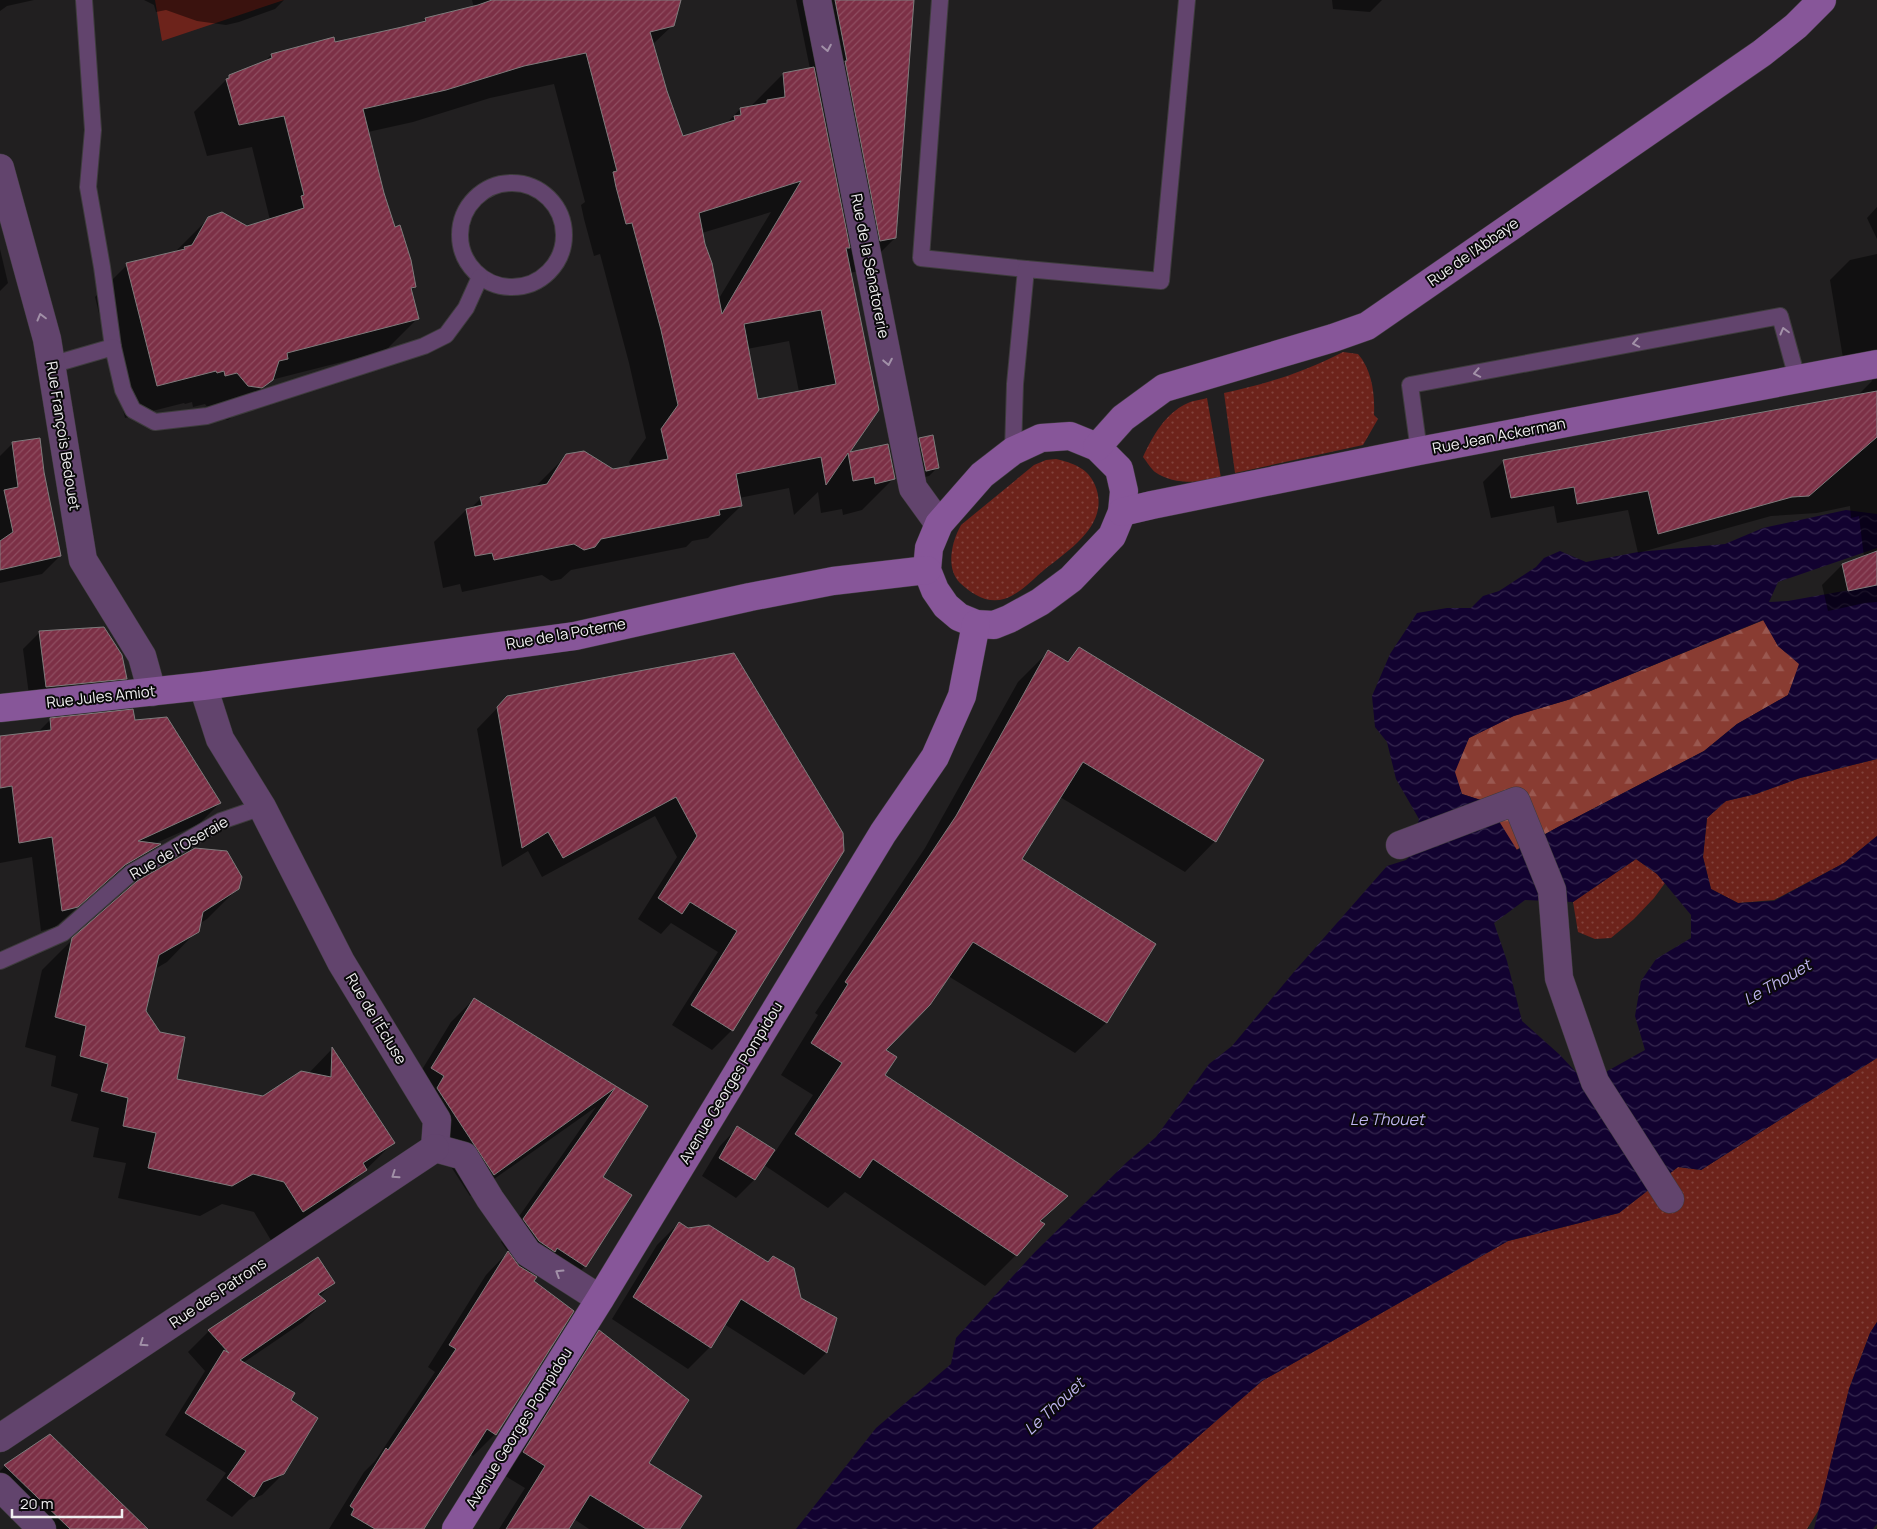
<svg xmlns="http://www.w3.org/2000/svg" width="1877" height="1529" font-family="Manrope,sans-serif">
<defs>
<pattern id="grass-dots" width="8" height="8" patternUnits="userSpaceOnUse" patternTransform="scale(1.25)"><rect width="8" height="8" fill="#6d231b"/><path d="M2 2h.1M6 6h.1" fill="none" stroke="#82433c" stroke-width="1.8" stroke-linecap="round"/></pattern>
<pattern id="forest-firs" width="22" height="20" patternUnits="userSpaceOnUse" patternTransform="scale(1.25)"><rect width="22" height="20" fill="#893c32"/><path d="M5 1l3.5 6h-7zM16 11l3.5 6h-7z" fill="#9a5850"/></pattern>
<pattern id="water-waves" width="16" height="10" patternUnits="userSpaceOnUse" patternTransform="scale(1.25)"><rect width="16" height="10" fill="#120230"/><path d="M0 5q4-4 8 0t8 0" fill="none" stroke="#35274e"/></pattern>
<pattern id="building-hatch" width="6" height="6" patternUnits="userSpaceOnUse" patternTransform="scale(1.25)"><rect width="6" height="6" fill="#7c3046"/><path d="M-1 1l2-2M0 6l6-6M5 7l2-2" fill="none" stroke="#8f4e61"/></pattern>
</defs>
<rect width="100%" height="100%" fill="#211f20"/>
<g fill="url(#grass-dots)">
<path d="M1343,352L1358,354C1372,370 1375,394 1374,415L1378,419L1363,445L1235,473L1224,393C1266,384 1305,372 1343,352Z"/>
<path d="M1207,398L1221,478C1201,483 1173,485 1155,472C1151,469 1147,462 1143,457C1153,436 1165,413 1188,403C1194,400 1201,400 1207,398Z"/>
<path d="M1056,459C1073,463 1088,468 1095,485C1111,524 1070,549 1044,570C1032,580 1020,594 1004,599C987,604 972,594 960,583C945,568 952,541 961,525L1034,465L1046,460Z"/>
<path d="M1877,759V836L1844,863L1774,900L1738,903L1711,889L1703,857L1707,818L1726,801L1756,794L1800,778Z"/>
<path d="M1636,859L1657,874L1665,883L1654,898L1634,919L1611,938L1595,939L1578,932L1573,902Z"/>
<path d="M1877,1058V1322L1870,1333L1849,1389L1820,1508L1807,1529H1092L1262,1381L1508,1241L1619,1213L1678,1167L1701,1170Z"/>
</g>
<path fill="url(#forest-firs)" d="M1764,620L1778,646L1800,664L1788,695L1737,724L1704,751L1558,827L1516,850L1487,802L1462,794L1454,772L1469,738L1513,716L1571,699Z"/>
<path fill="#6d231b" d="M155,0H284L162,41Z"/>
<g fill="url(#water-waves)" fill-rule="evenodd">
<path d="M1846,510L1877,514V548L1778,582L1769,602L1788,601L1877,585V759L1800,778L1756,794L1726,801L1707,818L1703,857L1711,889L1738,903L1774,901L1844,863L1877,836V1058L1701,1170L1678,1167L1619,1213L1508,1241L1262,1381L1092,1529H796L876,1428L951,1364L956,1338L1035,1252L1127,1162L1156,1137L1209,1064L1232,1046L1293,973L1387,866L1406,860L1420,846L1416,831L1419,819L1396,779L1387,742L1375,727L1372,696L1390,654L1417,613L1447,608H1471L1483,596L1499,591L1536,567L1544,558L1560,551L1586,562L1638,552L1725,544L1763,528ZM1763,620L1778,646L1799,664L1788,695L1737,724L1704,751L1558,827L1517,850L1487,802L1462,794L1455,772L1469,738L1514,716L1571,699ZM1636,859L1657,874L1691,915V938L1656,959L1641,981L1635,1016L1645,1050L1586,1083L1560,1055L1522,1021L1507,961L1494,923L1525,900L1573,902Z"/>
<path d="M1877,1322V1524L1873,1529H1814L1849,1389L1870,1333Z"/>
</g>
<g fill="#0007" fill-rule="evenodd">
<path d="M0,0H34L7,6L0,11Z"/>
<path d="M144,0H284L275,9L239,22L226,25L197,21L166,10L156,12L154,5Z"/>
<path d="M472,0H678L673,25L652,45L666,92L682,137L725,125L740,109L751,106L783,74L810,69L796,0H913L895,238L863,270L850,273L847,453L887,445L894,478L862,510L843,515L842,509L821,513L818,492L794,515L789,488L739,498L741,506L708,538L692,541L686,547L571,570L561,579L551,581L542,575L462,592L460,584L443,588L434,542L466,510L470,509L481,498L534,488L567,455L612,471L631,467L629,462L646,438L629,363L600,254L594,256L584,219L581,205L585,202L554,84L490,98L413,122L368,132L383,194L415,287L410,292L417,319L385,351L271,380L239,412L228,420L215,418L205,404L193,407L192,402L185,404L184,403L125,418L95,297L127,265L175,252L209,218L247,227L270,220L252,147L207,156L194,112L230,76L263,63L271,55L334,44L421,23L425,19L474,8ZM771,212L718,300L702,233ZM789,341L799,392L757,400L747,349Z"/>
<path d="M1332,0H1382L1370,12L1333,9Z"/>
<path d="M1877,207V239L1867,218Z"/>
<path d="M0,249L8,283L0,291Z"/>
<path d="M1877,254V602L1865,603L1828,611L1822,585L1842,565L1864,557L1859,516L1851,518L1850,506L1817,513L1771,516L1638,553L1628,510L1557,523L1554,506L1491,518L1483,482L1503,462L1857,396L1872,381L1869,374L1845,370L1830,280L1850,260Z"/>
<path d="M920,439L938,467L929,476L917,479L911,447ZM930,469V471L920,474L919,471Z"/>
<path d="M13,443L43,472L60,556L42,574L0,583V456Z"/>
<path d="M40,632L125,678L109,695L30,703L23,649Z"/>
<path d="M1079,649L1215,841L1185,872L1060,797L1020,859L1154,944L1106,1023L1075,1053L948,976L884,1050V1076L1066,1196L1040,1223L1043,1225L1016,1255L985,1286L845,1192L828,1208L764,1165L754,1180L736,1198L702,1176L720,1146L737,1128L775,1152L813,1095L781,1075L818,1015L815,1013L925,848L1018,682L1048,652L1066,662Z"/>
<path d="M508,697L842,833L732,1030L712,1050L672,1025L718,952L671,923L661,934L638,919L677,857L655,816L542,877L528,851L502,867L477,729Z"/>
<path d="M50,720L134,722L220,803L199,824L154,844L159,845L139,865L102,886L55,927L41,931L32,857L0,863V737L37,733Z"/>
<path d="M238,888L207,919L199,924L197,931L167,962L155,969L145,1011L176,1080L263,1097L308,1074L332,1049L393,1143L335,1200L272,1242L254,1212L222,1204L200,1216L118,1198L126,1163L93,1157L99,1128L71,1121L78,1094L51,1086L56,1056L25,1047L42,970L73,939Z"/>
<path d="M474,999L646,1106L602,1177L585,1266L563,1289L534,1270L530,1274L495,1434L473,1456L470,1454L423,1529H329L364,1472L375,1461L435,1372L428,1367L486,1275L508,1252L501,1242L596,1107L470,1196L415,1111L422,1099L409,1091L451,1022Z"/>
<path d="M679,1223L800,1299L835,1318L826,1353L804,1375L724,1324L710,1347L688,1369L612,1319L657,1245Z"/>
<path d="M333,1283L319,1297L324,1301L303,1322L243,1363L290,1401L284,1473L262,1495L249,1500L232,1517L206,1500L226,1473L165,1435L205,1371L188,1352L209,1331Z"/>
<path d="M599,1332L647,1463L678,1529H589L574,1519L567,1529H499L525,1488L502,1474L577,1354Z"/>
<path d="M5,1466L147,1529H26L0,1504V1471Z"/>
</g>
<g fill="url(#building-hatch)" stroke="#7f7b7c" fill-rule="evenodd">
<path d="M492,0H681L674,26L650,32L667,91L683,136L735,120L734,116L741,115L740,108L767,103V100L785,97L783,73L814,67L850,248H846L879,410L850,452L888,444L895,479L875,484L874,477L853,481L848,453L826,485L821,457L736,474L742,506L719,510L720,515L601,539L595,547L584,550L574,544L494,560L492,553L475,556L466,509L482,505L480,497L547,484L566,454L584,451L613,469L668,459L661,429L678,405L661,330L632,223L626,224L616,187L613,172L617,171L586,53L524,66L446,90L363,109L384,193L395,227L400,225L411,260L416,287L411,288L419,319L287,353L288,359L279,361L273,380L262,388L248,386L237,373L225,376L224,371L217,373L216,371L157,386L126,263L185,249L184,247L192,245L208,217L222,212L247,226L304,208L301,196L304,195L284,116L239,125L226,79L229,78V75L272,58L271,54L334,37L335,42L402,27L426,21L425,18L478,5ZM801,181L736,290L722,314L712,263L705,244L699,213ZM821,310L836,384L758,399L744,324Z"/>
<path d="M835,0H914L896,238L880,241L845,61H847Z"/>
<path d="M1877,391V437L1809,496L1792,497L1658,534L1648,491L1577,504L1574,487L1511,498L1503,460Z"/>
<path d="M933,435L939,468L926,471L919,438Z"/>
<path d="M40,438L44,472L61,556L0,570V541L13,532L4,490L18,487L12,442Z"/>
<path d="M1877,551V585L1848,591L1842,564Z"/>
<path d="M104,627L122,655L127,679L46,687L39,631Z"/>
<path d="M1079,647L1264,760L1216,842L1083,762L1022,859L1156,944L1107,1023L973,942L930,1005L886,1050L897,1057L885,1075L1068,1196L1040,1221L1045,1224L1017,1256L873,1159L860,1178L795,1134L842,1063L811,1043L848,984L845,982L956,816L1048,650L1068,662Z"/>
<path d="M734,653L843,833L844,851L733,1031L691,1005L737,931L690,902L682,914L658,898L697,836L676,797L563,858L548,832L522,848L497,707L507,696Z"/>
<path d="M133,709L135,720L167,717L221,803L138,841L161,844L125,865L78,907L62,911L52,837L19,843L12,786L0,788V736L51,730L50,718Z"/>
<path d="M195,848L227,851L242,877L239,889L203,912L199,932L159,955L146,1011L160,1032L185,1037L177,1079L263,1096L301,1071L331,1077L332,1047L395,1143L363,1163L367,1170L303,1212L284,1182L253,1174L232,1186L148,1168L156,1133L123,1126L128,1098L101,1091L108,1064L80,1056L86,1026L55,1017L72,938L137,881Z"/>
<path d="M474,998L648,1106L603,1177L632,1195L586,1267L557,1248L555,1252L539,1241L523,1219L615,1088L494,1175L437,1088L444,1076L431,1068Z"/>
<path d="M737,1126L775,1150L755,1180L719,1158Z"/>
<path d="M679,1222L688,1228L709,1225L768,1262L773,1256L794,1268L801,1298L837,1318L827,1353L741,1299L711,1348L633,1297Z"/>
<path d="M508,1251L519,1266L537,1277L534,1281L574,1311L496,1435L487,1429L424,1529H375L351,1515L354,1509L350,1506L386,1448L388,1450L456,1349L449,1345Z"/>
<path d="M318,1257L335,1283L318,1294L326,1301L240,1360L295,1393L291,1400L318,1418L284,1474L263,1482L254,1497L227,1478L246,1451L185,1413L224,1350L229,1353L208,1330Z"/>
<path d="M599,1330L689,1400L649,1463L702,1496L680,1529H646L590,1495L569,1529H506L545,1466L523,1452Z"/>
<path d="M50,1434L148,1529H70L4,1465Z"/>
</g>
<g fill="none" stroke-linecap="round" stroke-linejoin="round">
<defs>
<g id="lane">
<path d="M84,0L93,130L88,187L102,267L113,347"/>
<path d="M940,0L921,258L1026,269"/>
<circle cx="512" cy="235" r="52"/>
<path d="M51,365L113,347L123,390L133,410L155,422L207,416L424,346L446,335L466,308L480,277"/>
<path d="M1013,451L1015,384L1026,269L1161,281L1187,0"/>
<path d="M1419,451L1410,385L1780,316L1797,378"/>
<path d="M0,961L63,933L131,873L221,821L262,807"/>
</g>
<g id="street">
<path d="M817,0L913,488L939,524"/>
<path d="M0,168L47,339L83,560L142,656L152,692"/>
<path d="M203,686L220,739L262,807L341,962L437,1120L435,1148"/>
<path d="M1400,845L1516,801L1552,890L1559,978L1595,1082L1670,1199"/>
<path d="M435,1148L464,1156L490,1199L528,1253L600,1299"/>
<path d="M0,1438L435,1148"/>
<path d="M0,1487L42,1529"/>
</g>
<g id="secondary">
<path d="M1070,436L1097,447L1119,469L1124,491L1122,512L1112,536L1071,579L1040,602L1009,619L994,625L976,624L959,617L946,606L935,590L927,570L929,548L939,524L982,475L1013,451L1041,438Z"/>
<path d="M1097,447L1123,418L1164,388L1333,338L1367,326L1762,53L1796,26L1822,0"/>
<path d="M1122,512L1152,505L1419,451L1877,364"/>
<path d="M0,708L203,686L575,636L750,597L833,581L927,570"/>
<path d="M456,1529L600,1299L883,833L935,757L962,696L976,624"/>
</g>
</defs>
<use href="#lane" stroke="#3e3c3d" stroke-width="18"/>
<use href="#street" stroke="#3e3c3d" stroke-width="29"/>
<use href="#secondary" stroke="#3e3c3d" stroke-width="29"/>
<use href="#lane" stroke="#62446d" stroke-width="16"/>
<use href="#street" stroke="#62446d" stroke-width="28"/>
<use href="#secondary" stroke="#875699" stroke-width="28"/>
</g>
<defs><path id="oneway-chevron" d="M-2-3.5L2.5 0L-2 3.5" fill="none" stroke-width="1.6" stroke-linecap="round" stroke-linejoin="round" transform="scale(1.25)"/></defs>
<g stroke="#a291a8">
<use href="#oneway-chevron" transform="translate(827 48) rotate(79)"/>
<use href="#oneway-chevron" transform="translate(41 317) rotate(-105)"/>
<use href="#oneway-chevron" transform="translate(1784 331) rotate(-105)"/>
<use href="#oneway-chevron" transform="translate(1636 343) rotate(169)"/>
<use href="#oneway-chevron" transform="translate(888 362) rotate(79)"/>
<use href="#oneway-chevron" transform="translate(1477 373) rotate(169)"/>
<use href="#oneway-chevron" transform="translate(395 1175) rotate(146)"/>
<use href="#oneway-chevron" transform="translate(559 1273) rotate(-148)"/>
<use href="#oneway-chevron" transform="translate(143 1343) rotate(146)"/>
</g>
<g text-anchor="middle" stroke-width="4" stroke-linejoin="round" paint-order="stroke">
<g font-size="15" fill="#f0eff0" stroke="#0a090a">
<text transform="translate(1473 252) rotate(-35)" y="5">Rue de l'Abbaye</text>
<text transform="translate(870 266) rotate(79)" y="5">Rue de la Sénatorerie</text>
<text transform="translate(63 436) rotate(81)" y="5">Rue François Bedouet</text>
<text transform="translate(1499 436) rotate(-11)" y="5">Rue Jean Ackerman</text>
<text transform="translate(566 634) rotate(-10)" y="5">Rue de la Poterne</text>
<text transform="translate(101 697) rotate(-6)" y="5">Rue Jules Amiot</text>
<text transform="translate(179 848) rotate(-30)" y="5">Rue de l'Oseraie</text>
<text transform="translate(376 1019) rotate(59)" y="5">Rue de l'Écluse</text>
<text transform="translate(731 1083) rotate(-59)" y="5">Avenue Georges Pompidou</text>
<text transform="translate(218 1293) rotate(-34)" y="5">Rue des Patrons</text>
<text transform="translate(519 1428) rotate(-58)" y="5">Avenue Georges Pompidou</text>
</g>
<g font-size="16" font-style="italic" fill="#bfb5f0" stroke="#0a090a">
<text transform="translate(1777 982) rotate(-30)" y="6">Le Thouet</text>
<text x="1387" y="1125">Le Thouet</text>
<text transform="translate(1054 1406) rotate(-43)" y="6">Le Thouet</text>
</g>
</g>
<path d="M12 1509v8h110v-8" fill="none" stroke="#f0eff0" stroke-width="2.5"/>
<text x="20" y="1509" font-size="15" fill="#f0eff0" stroke="#0a090a" stroke-width="4" paint-order="stroke">20 m</text>
</svg>
